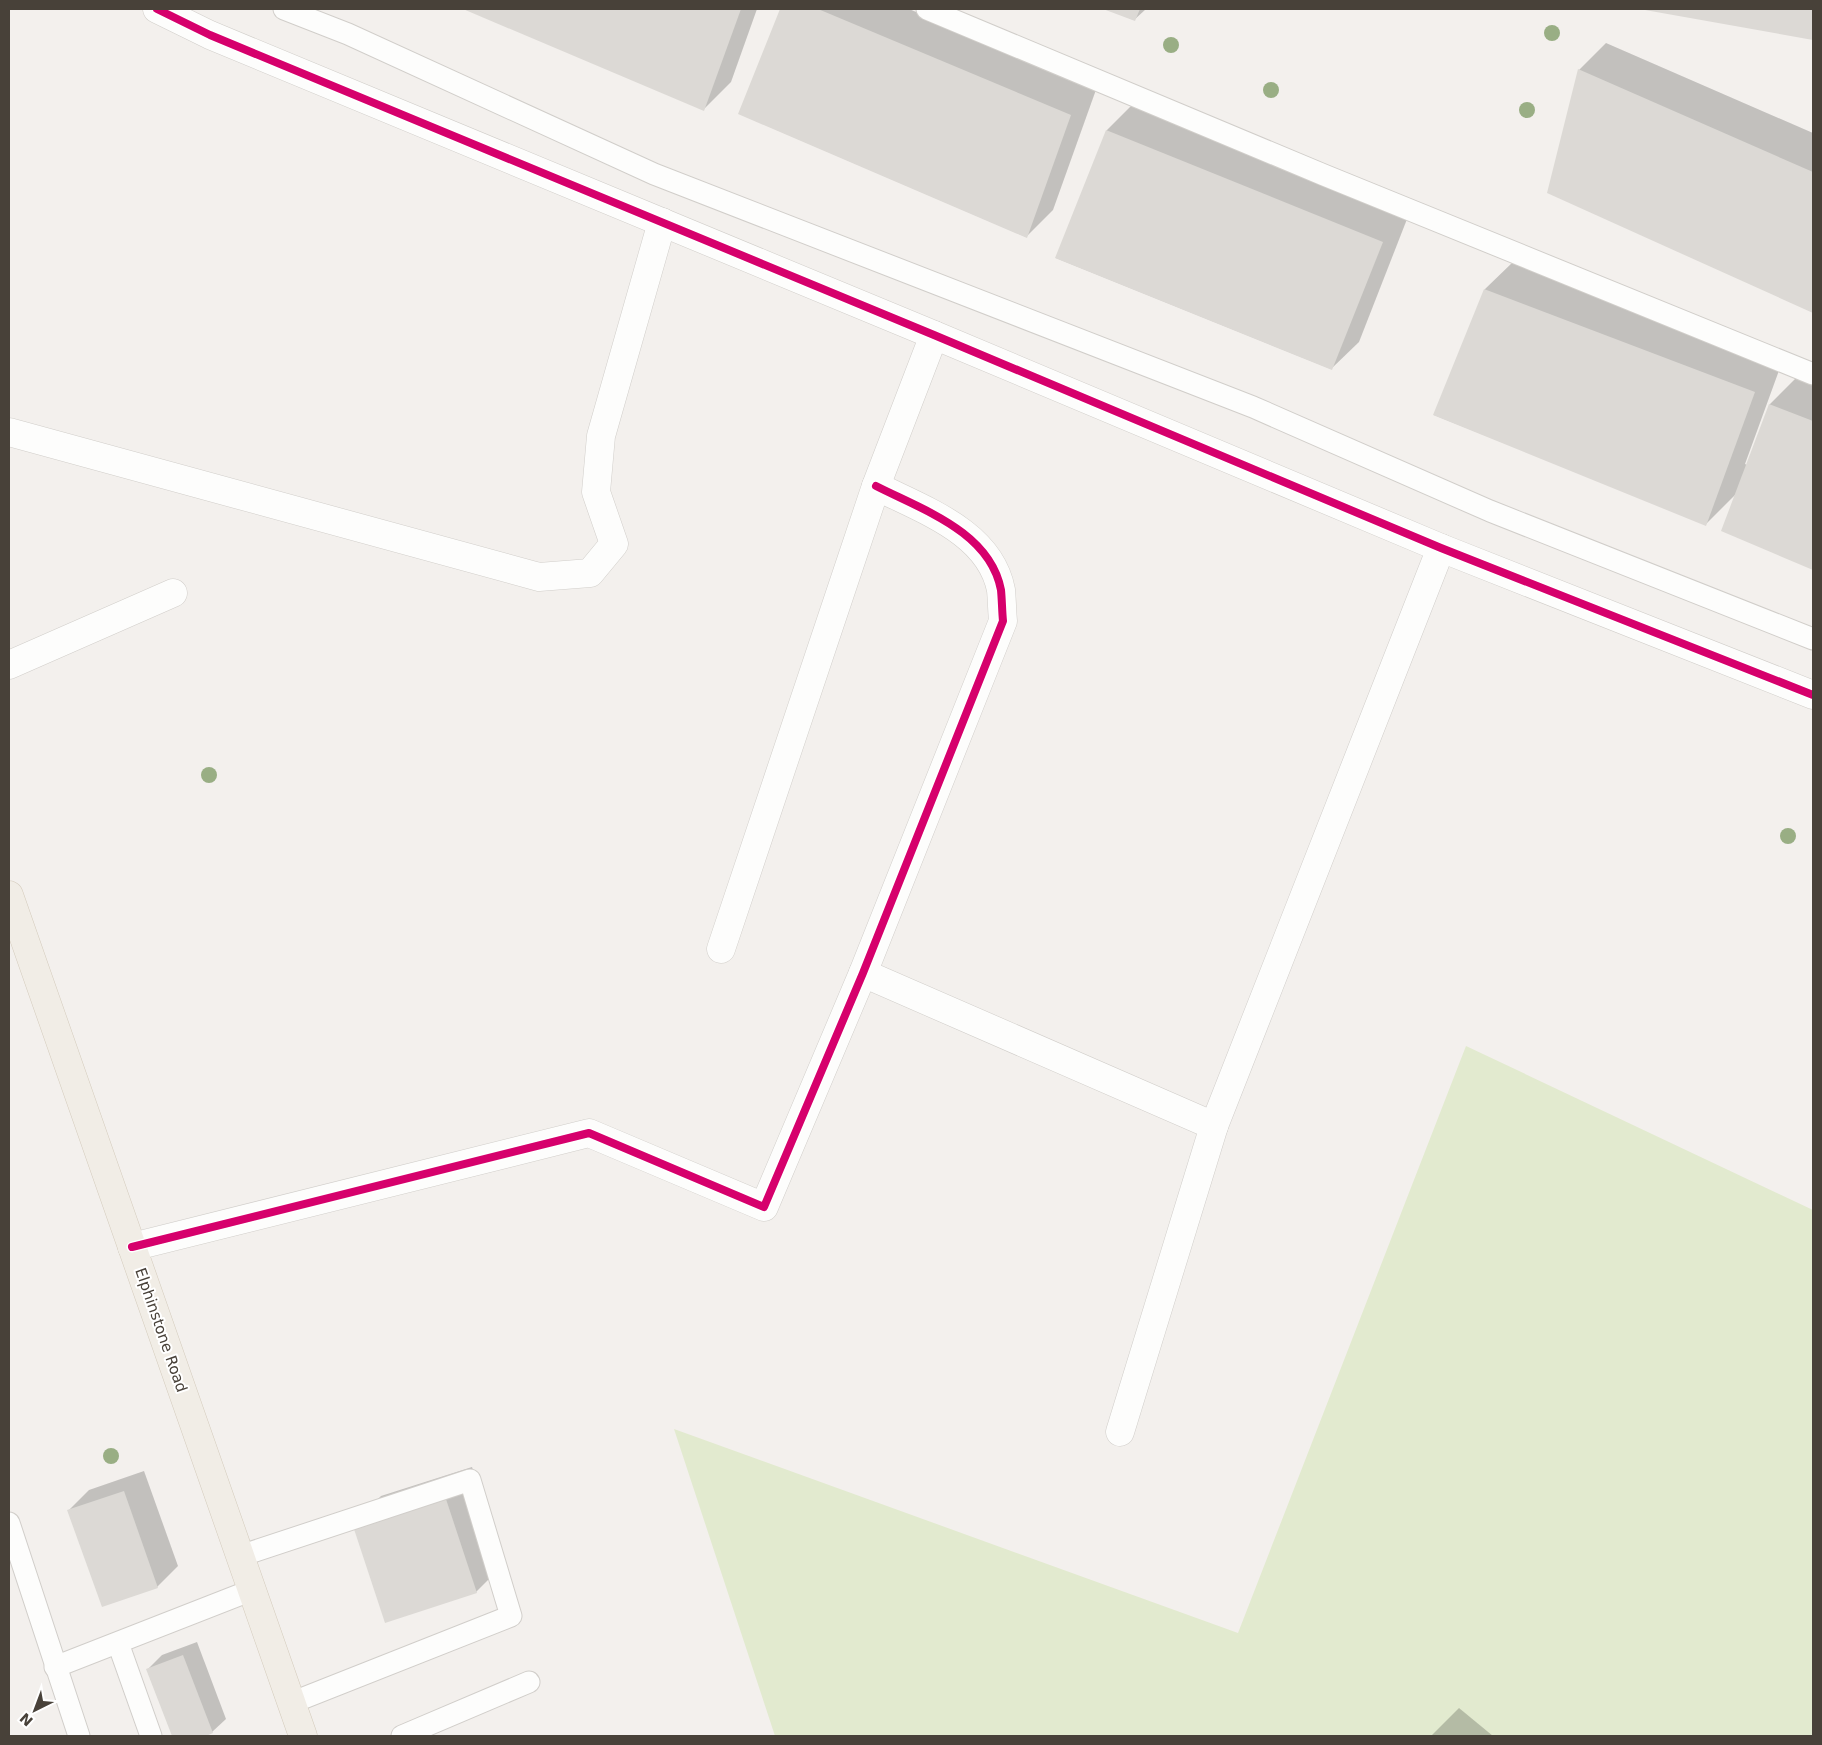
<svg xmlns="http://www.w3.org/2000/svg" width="1822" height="1745" font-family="'DejaVu Sans',sans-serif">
<rect width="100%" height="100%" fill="#f3f0ed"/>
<path fill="#e2eacf" d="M1466,1046L1813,1210V1736H775L674,1429L1238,1633Z"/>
<g fill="#0003">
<path d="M466,9H757L731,82L704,109Z"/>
<path d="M781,9H909L1097,87L1053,210L1026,237L740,114Z"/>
<path d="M1106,9H1146L1134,20Z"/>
<path d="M1647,9H1813V38Z"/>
<path d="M1606,43L1813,133V312L1549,192L1579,70Z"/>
<path d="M1134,103L1409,214L1359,342L1331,369L1056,258L1107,130Z"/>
<path d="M1513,262L1781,365L1745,464L1747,465L1770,404L1797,377L1813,383V569L1723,531L1737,493L1706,524L1434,415L1485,289Z"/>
<path d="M472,1467L503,1565L476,1592L354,1523L381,1496Z"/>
<path d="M144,1471L178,1566L157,1587L69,1510L89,1490Z"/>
<path d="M197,1642L226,1719L212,1732L202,1736H173L148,1669L162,1655Z"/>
<path d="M1459,1708L1493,1736H1431Z"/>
</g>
<g fill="#dcd9d5">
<path d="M463,9H741L704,111Z"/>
<path d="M780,9H818L1071,115L1027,238L738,114Z"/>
<path d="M1103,9H1140L1135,21Z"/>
<path d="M1645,9H1813V40L1645,10Z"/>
<path d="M1578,69L1813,172V313L1547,193Z"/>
<path d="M1106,130L1383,242L1332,370L1055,258Z"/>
<path d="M1484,289L1755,392L1706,526L1433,415Z"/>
<path d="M1769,404L1813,421V570L1721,531Z"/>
<path d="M124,1491L158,1588L102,1607L67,1510Z"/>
<path d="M444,1493L477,1593L385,1623L352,1523Z"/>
<path d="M183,1655L213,1733L206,1736H172L146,1669Z"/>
</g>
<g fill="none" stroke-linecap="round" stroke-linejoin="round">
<defs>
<g id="lane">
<path d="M284,9L348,34L654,174L1253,407L1490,511L1813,639"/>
<path d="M927,9L1324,175L1813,374"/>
<path d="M9,1523L79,1736"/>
<path d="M240,1556L470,1480L511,1616L291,1703"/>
<path d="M118,1643L151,1736"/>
<path d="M55,1667L252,1590"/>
<path d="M402,1736L529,1682"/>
</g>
<g id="street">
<path d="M157,9L210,35L934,335L1441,548L1813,695"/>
<path d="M9,432L539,577L590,573L614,544L596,492L601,436L662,222"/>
<path d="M9,665L173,593"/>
<path d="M721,949L876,486L934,335"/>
<path d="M863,973L1214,1126"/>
<path d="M132,1247L589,1133L764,1207L863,973L1003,621C1002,611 1002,600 1001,590C990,532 923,510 876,486"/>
<path d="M1120,1432L1214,1126L1441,548"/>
</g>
<path id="primary" d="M9,895L303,1736"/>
</defs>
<use href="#lane" stroke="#d1ceca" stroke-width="23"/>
<use href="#street" stroke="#d1ceca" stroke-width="29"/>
<use href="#primary" stroke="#d4cbbc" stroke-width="29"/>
<use href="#lane" stroke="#fdfdfc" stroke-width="21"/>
<use href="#street" stroke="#fdfdfc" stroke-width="28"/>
<use href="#primary" stroke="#f1ede6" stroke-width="28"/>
<defs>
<g id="cycleway">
<path d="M157,9L210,35L934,335L1441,548L1813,695"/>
<path d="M132,1247L589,1133L764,1207L863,973L1003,621C1002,611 1002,600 1001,590C990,532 923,510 876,486"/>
</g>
</defs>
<use href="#cycleway" stroke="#fff" stroke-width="11"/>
<use href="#cycleway" stroke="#d6006c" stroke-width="8"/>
</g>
<g fill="#99ae84">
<circle cx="1552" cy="33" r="8"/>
<circle cx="1171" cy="45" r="8"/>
<circle cx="1271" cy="90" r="8"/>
<circle cx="1527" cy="110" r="8"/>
<circle cx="209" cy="775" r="8"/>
<circle cx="1788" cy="836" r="8"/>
<circle cx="111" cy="1456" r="8"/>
</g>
<g text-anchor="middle" stroke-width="4" stroke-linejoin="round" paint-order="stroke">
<g font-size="15" fill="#484139" stroke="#fff">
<text transform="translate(161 1330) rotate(71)" y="5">Elphinstone Road</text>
</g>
</g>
<rect width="1822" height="1745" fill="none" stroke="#484139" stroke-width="20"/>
<g transform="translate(35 1710) rotate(222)" stroke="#ffffff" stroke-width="4" paint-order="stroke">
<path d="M0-4L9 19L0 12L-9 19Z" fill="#484139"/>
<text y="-8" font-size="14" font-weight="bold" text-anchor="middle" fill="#484139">N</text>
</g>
</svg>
